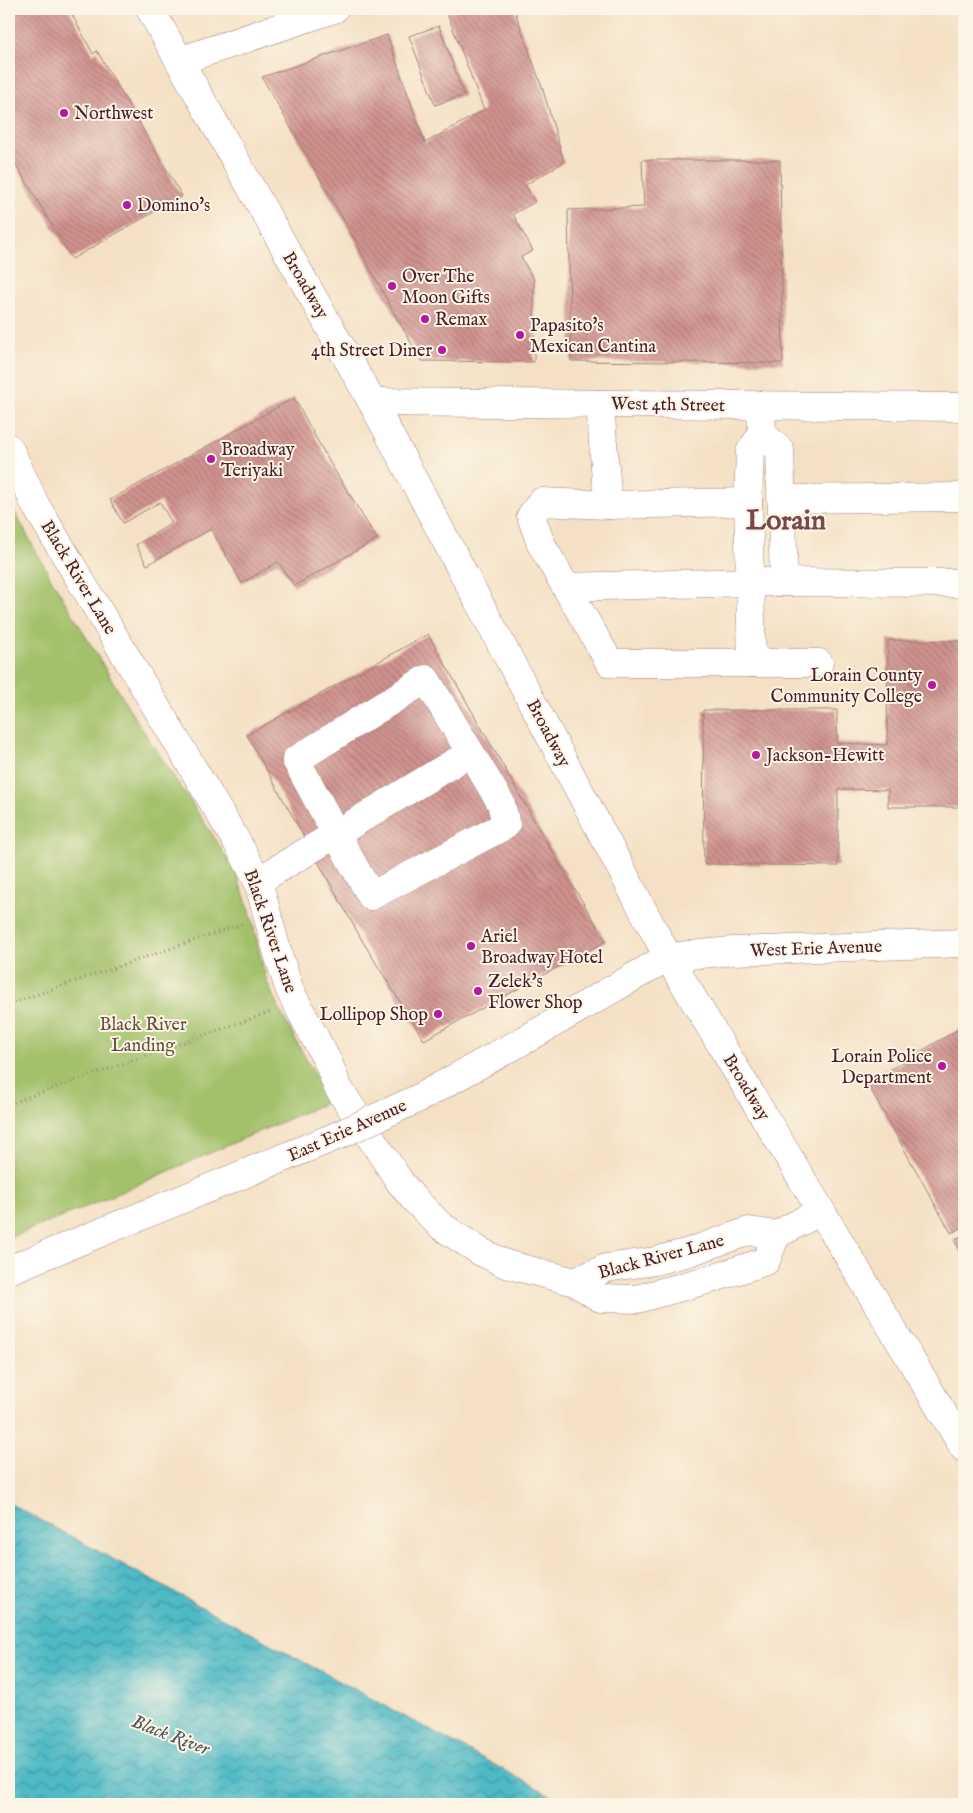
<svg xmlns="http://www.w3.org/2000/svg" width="973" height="1813" font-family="'IM FELL English',serif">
<defs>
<pattern id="water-waves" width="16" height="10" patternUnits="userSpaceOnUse" patternTransform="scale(1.25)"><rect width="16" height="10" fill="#4dbac6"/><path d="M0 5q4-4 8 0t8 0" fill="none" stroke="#4297a1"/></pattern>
<pattern id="building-back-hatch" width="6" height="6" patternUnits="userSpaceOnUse" patternTransform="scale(1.25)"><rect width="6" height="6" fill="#d0938f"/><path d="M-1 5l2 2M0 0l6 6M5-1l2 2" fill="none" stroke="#ab7775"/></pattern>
</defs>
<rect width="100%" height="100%" fill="#fcf5e5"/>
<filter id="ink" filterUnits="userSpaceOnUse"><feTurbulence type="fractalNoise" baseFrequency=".02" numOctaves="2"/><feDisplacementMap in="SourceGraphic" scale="10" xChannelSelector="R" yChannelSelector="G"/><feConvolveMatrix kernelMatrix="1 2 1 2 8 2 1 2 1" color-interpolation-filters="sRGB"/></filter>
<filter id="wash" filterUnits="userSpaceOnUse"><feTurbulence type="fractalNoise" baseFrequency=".0096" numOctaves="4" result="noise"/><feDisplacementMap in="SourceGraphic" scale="20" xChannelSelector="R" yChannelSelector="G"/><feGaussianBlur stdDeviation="1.12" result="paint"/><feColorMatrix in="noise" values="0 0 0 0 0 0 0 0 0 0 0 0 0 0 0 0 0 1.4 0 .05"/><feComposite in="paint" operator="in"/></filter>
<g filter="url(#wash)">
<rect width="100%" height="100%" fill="#f4e1c5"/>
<path fill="#a2c16a" stroke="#76704a" d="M9,502L49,575L136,720L214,837L236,874L250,911L262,964L268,985L281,1013L318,1081L325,1103L93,1204L9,1238Z"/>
<path fill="url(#water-waves)" stroke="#4c6c78" d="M9,1503L567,1804H9Z"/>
<g id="blocks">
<g fill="url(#building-back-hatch)">
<path d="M9,9H69L93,54L97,51L182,196L72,259L9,153Z"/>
<path d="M461,9H514L543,90L564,162L525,185L535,202L513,214L533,251L521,257L534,280V362L422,361L399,322L356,242L262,77L387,35L425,143L484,110L447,13Z"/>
<path d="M439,26L464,95L435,105L409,36Z"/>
<path d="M642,160H780L783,363L571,361L568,210L644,207Z"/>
<path d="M294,398L330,463L377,539L294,586L278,562L242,583L211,529L147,565L136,545L172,523L160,502L123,523L110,500Z"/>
<path d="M428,634L546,841L606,941L424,1040L363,942L247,735Z"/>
<path d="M888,640L964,641V807H888V790L838,789V866L704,864L703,710H837V743L887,745Z"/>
<path d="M964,1026V1235L961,1228L951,1233L867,1083Z"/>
<path d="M964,1235V1257L954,1240Z"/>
</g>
</g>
</g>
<g filter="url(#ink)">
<use href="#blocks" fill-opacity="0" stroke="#9f8078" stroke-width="1"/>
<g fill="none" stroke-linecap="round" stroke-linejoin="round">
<defs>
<g id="minor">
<path d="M179,61L334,9"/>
<path d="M372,402L964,407"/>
<path d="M600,404L608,505"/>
<path d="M762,434L780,450L784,582"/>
<path d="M9,448L36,506L237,842L258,881L278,954L290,991L329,1064L337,1086L400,1182L413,1198L441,1226L481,1252L506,1264L575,1282L600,1298L637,1299L714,1278L766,1261L776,1235L749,1231L689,1252L655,1261L606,1268L575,1282"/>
<path d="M781,499L964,497"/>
<path d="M748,502L608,505L541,502L531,516L541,544L610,663H819"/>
<path d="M566,587L750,582L964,583"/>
<path d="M752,663L748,502L750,452L762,434L761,405"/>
<path d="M258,881L336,834L371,896L506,825L501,803L426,679L296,760L336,834L455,762"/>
<path d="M668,957L964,1448"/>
<path d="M776,1235L821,1211"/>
</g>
<g id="major">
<path d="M150,9L372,402L668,957"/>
<path d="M528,1038L668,957L733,951L964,943"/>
</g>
</defs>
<use href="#minor" stroke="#9f8078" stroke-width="29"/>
<use href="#major" stroke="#9f8078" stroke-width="29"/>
<g stroke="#9f8078" stroke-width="3" stroke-dasharray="1 4" stroke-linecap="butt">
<path d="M9,1004L242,924"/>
<path d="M9,1104L270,1012"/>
</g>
<use href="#minor" stroke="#fff" stroke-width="28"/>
<use href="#major" stroke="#fff" stroke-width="28"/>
<defs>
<path id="major-bridge" d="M9,1270L339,1135L417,1099L528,1038"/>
</defs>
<use href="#major-bridge" stroke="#9f8078" stroke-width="29" stroke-linecap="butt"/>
<use href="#major-bridge" stroke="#fff" stroke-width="28"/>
</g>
</g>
<g fill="#b5179e" stroke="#fcf5e5" stroke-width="2">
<circle cx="64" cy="113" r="5"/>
<circle cx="127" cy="205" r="5"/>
<circle cx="392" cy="286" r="5"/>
<circle cx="425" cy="319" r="5"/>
<circle cx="520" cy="335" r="5"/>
<circle cx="442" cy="350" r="5"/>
<circle cx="211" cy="459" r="5"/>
<circle cx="932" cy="685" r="5"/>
<circle cx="756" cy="755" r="5"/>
<circle cx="471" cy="946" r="5"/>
<circle cx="478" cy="991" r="5"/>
<circle cx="438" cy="1014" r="5"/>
<circle cx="942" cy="1066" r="5"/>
</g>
<g text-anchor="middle" stroke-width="4" stroke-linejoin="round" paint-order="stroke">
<g font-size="18" fill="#4a1f2b" stroke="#fcf5e5" text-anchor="start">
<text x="74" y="119">Northwest</text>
<text x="137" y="211">Domino's</text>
<text x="402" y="282">Over The<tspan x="402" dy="21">Moon Gifts</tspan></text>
<text x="435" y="325">Remax</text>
<text x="530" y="331">Papasito's<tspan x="530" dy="21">Mexican Cantina</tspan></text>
<text x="432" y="356" text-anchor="end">4th Street Diner</text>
<text x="221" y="455">Broadway<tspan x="221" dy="21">Teriyaki</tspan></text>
<text x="922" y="681" text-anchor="end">Lorain County<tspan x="922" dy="21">Community College</tspan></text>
<text x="766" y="761">Jackson-Hewitt</text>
<text x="481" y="942">Ariel<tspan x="481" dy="21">Broadway Hotel</tspan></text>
<text x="488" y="987">Zelek's<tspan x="488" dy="21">Flower Shop</tspan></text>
<text x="428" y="1020" text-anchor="end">Lollipop Shop</text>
<text x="932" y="1062" text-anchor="end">Lorain Police<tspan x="932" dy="21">Department</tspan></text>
</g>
<g font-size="18" fill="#4a1f2b" stroke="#fcf5e5">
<text transform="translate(306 285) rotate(60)" y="6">Broadway</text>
<text transform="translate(668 404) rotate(1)" y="6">West 4th Street</text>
<text transform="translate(79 577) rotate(59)" y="6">Black River Lane</text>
<text transform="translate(549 733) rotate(62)" y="6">Broadway</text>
<text transform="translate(271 931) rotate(71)" y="6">Black River Lane</text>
<text transform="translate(816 948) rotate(-2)" y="6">West Erie Avenue</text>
<text transform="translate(747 1087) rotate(59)" y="6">Broadway</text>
<text transform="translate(347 1130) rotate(-24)" y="6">East Erie Avenue</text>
<text transform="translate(661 1256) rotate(-15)" y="6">Black River Lane</text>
</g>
<g font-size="18" fill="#64503e" stroke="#fcf5e5">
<text x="143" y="1030">Black River<tspan x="143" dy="21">Landing</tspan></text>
</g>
<g font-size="19" font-style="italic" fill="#4b5561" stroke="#fcf5e5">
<text transform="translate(171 1734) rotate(21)" y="7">Black River</text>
</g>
<g font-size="28" font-weight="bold" fill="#79484e" stroke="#fcf5e5">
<text x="786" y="529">Lorain</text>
</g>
</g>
<rect width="973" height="1813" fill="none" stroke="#fcf5e5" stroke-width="30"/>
</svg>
